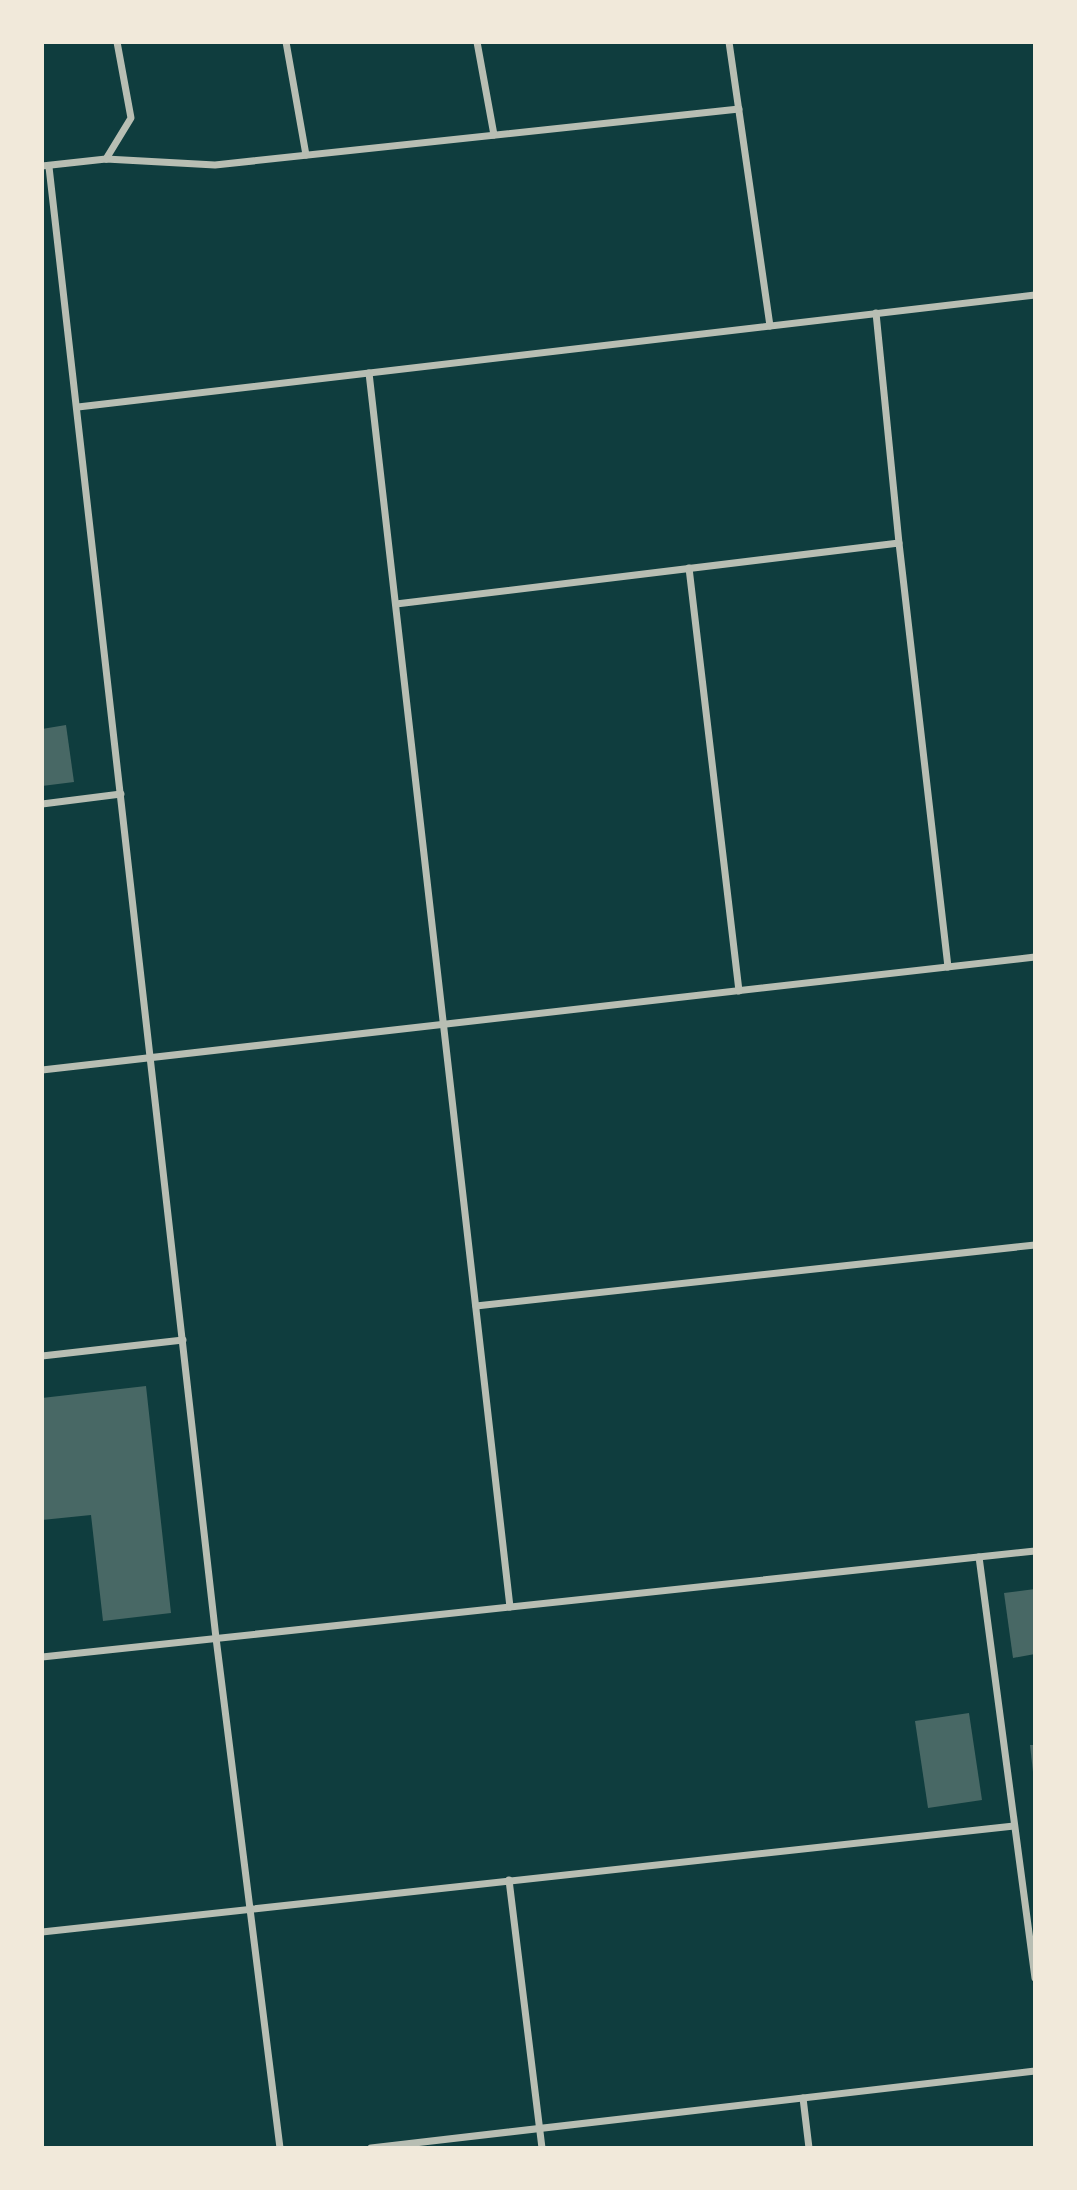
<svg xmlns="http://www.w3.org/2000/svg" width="1077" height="2190" font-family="Jost,sans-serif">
<rect width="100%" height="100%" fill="#0f3d3e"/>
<g fill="#486865">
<path d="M66,725L74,782L42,786V729Z"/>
<path d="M146,1386L171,1613L103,1621L91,1515L42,1520V1398Z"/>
<path d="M1035,1589V1654L1013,1658L1004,1593Z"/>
<path d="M969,1713L982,1800L928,1808L915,1721Z"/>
<path d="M1030,1745H1035V1772H1033Z"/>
</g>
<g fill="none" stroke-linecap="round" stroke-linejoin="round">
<g stroke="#b8beb3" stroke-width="7">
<path d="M286,42L306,155"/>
<path d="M477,42L494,135"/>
<path d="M729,42L770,326"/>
<path d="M106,159L131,118L117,42"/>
<path d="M42,166L106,159L215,165L739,109"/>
<path d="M49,167L216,1638L280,2148"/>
<path d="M876,313L899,543L948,967"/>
<path d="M369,373L510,1607"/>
<path d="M78,407L1035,295"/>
<path d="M689,568L739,991"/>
<path d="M396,604L899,543"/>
<path d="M42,804L121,794"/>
<path d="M42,1070L1035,957"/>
<path d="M476,1306L1035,1245"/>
<path d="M42,1356L183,1340"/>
<path d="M979,1557L1035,1978"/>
<path d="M42,1657L1035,1551"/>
<path d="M509,1880L542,2148"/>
<path d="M42,1932L1014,1826"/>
<path d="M803,2098L809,2148"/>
<path d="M371,2148L1035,2071"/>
</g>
</g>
<rect width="1077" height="2190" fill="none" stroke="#f1e9da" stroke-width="88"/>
</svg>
